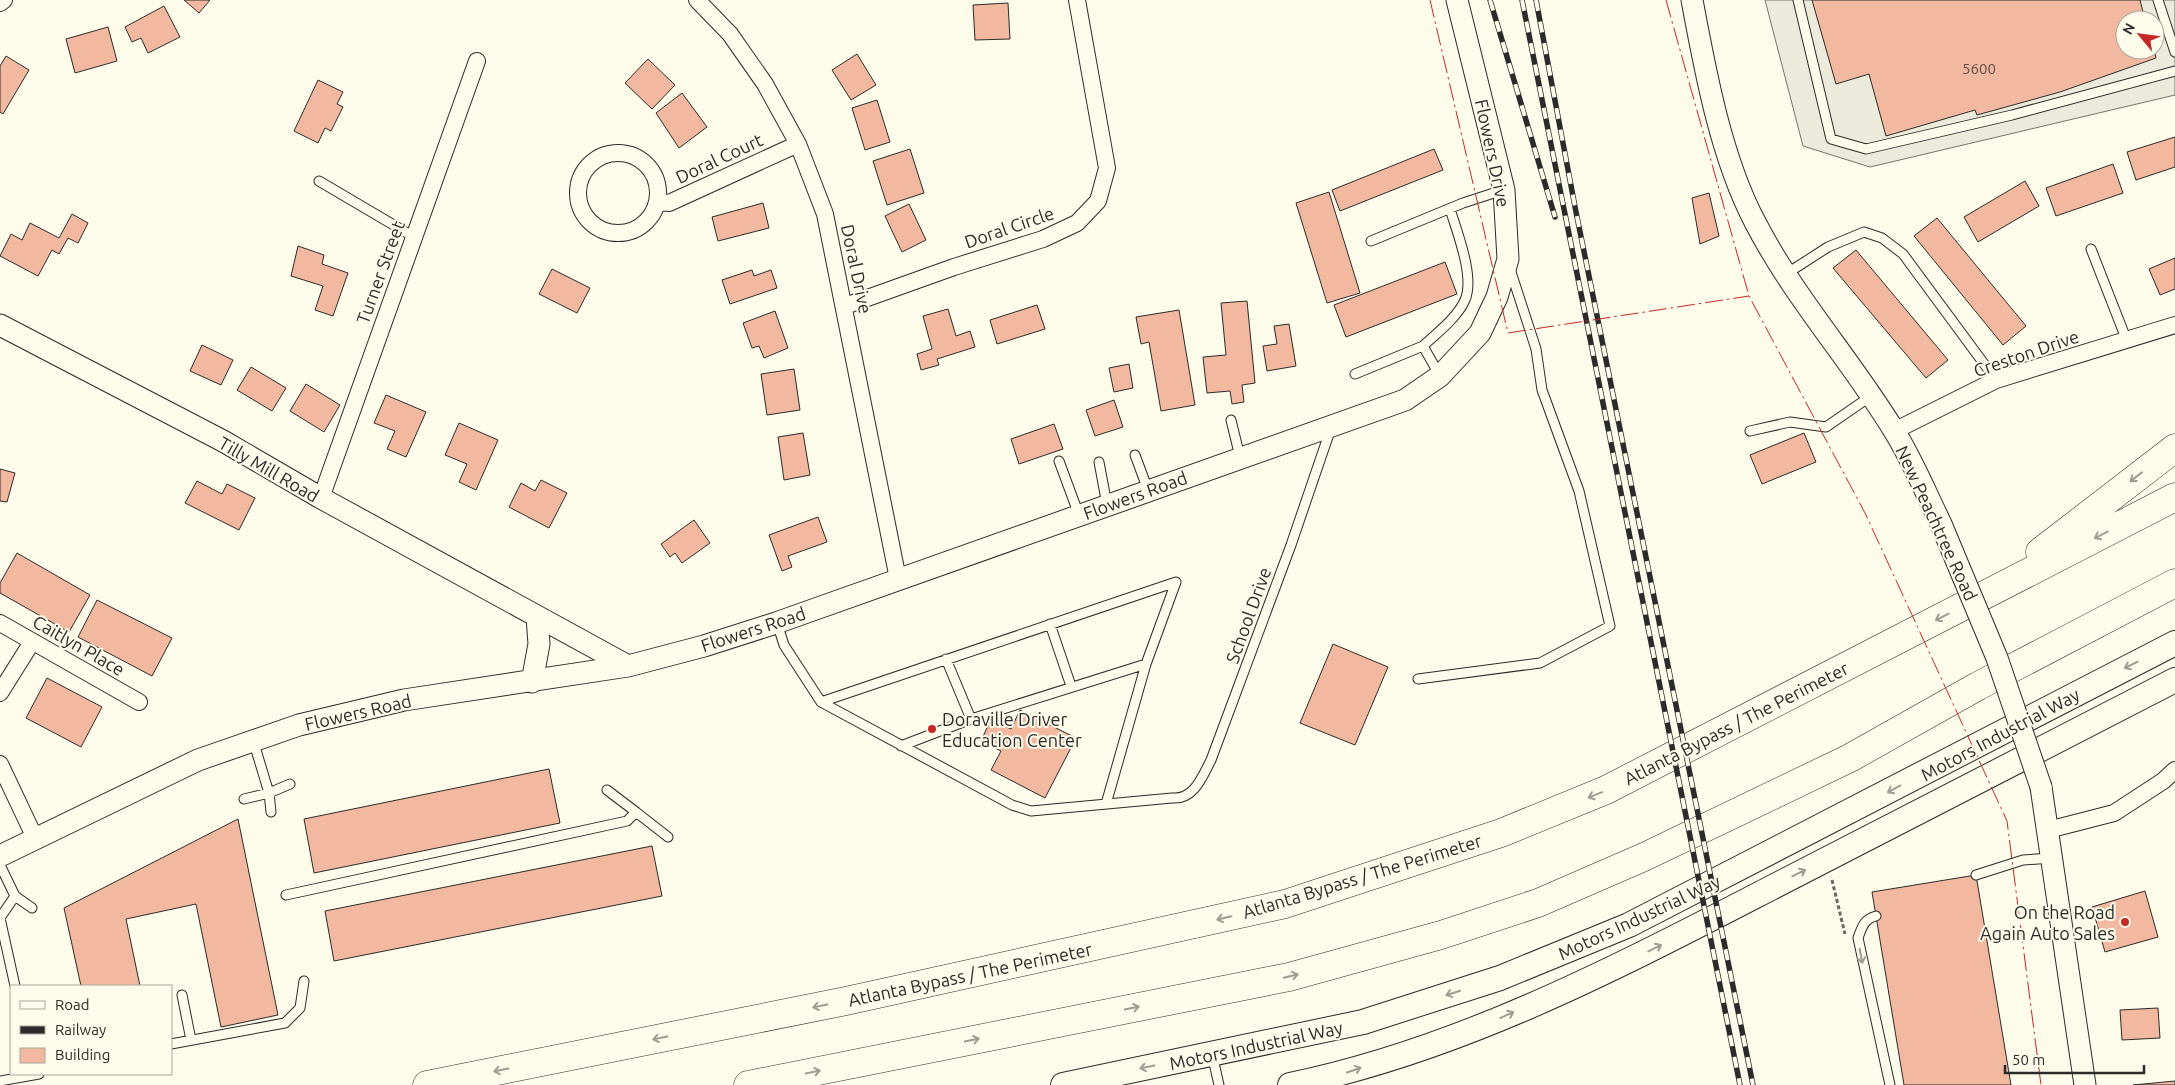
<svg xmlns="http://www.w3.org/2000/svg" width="2175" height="1085" font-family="Ubuntu,sans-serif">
<rect width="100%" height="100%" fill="#fdfbea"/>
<path fill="#eceadb" stroke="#74746e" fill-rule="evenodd" d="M1765 0H2175V95L1870 167 1803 146ZM2125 20H2155V50H2125Z"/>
<path fill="#f2b8a0" stroke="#2b2b2b" d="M184 0H210L199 13Z
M1812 0H2140L2145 20H2125V50H2154L2156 58 2060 92 1977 115 1975 110 1886 136 1869 74 1836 84Z
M1008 3 1010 39 975 40 973 5Z
M164 6 180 37 148 53 141 38 132 42 125 27Z
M108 27 117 61 75 73 66 39Z
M857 54 876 85 851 100 832 70Z
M6 56 29 70 3 114 0 112V66Z
M648 59 675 85 652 109 625 83Z
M318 80 343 92 337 104 343 107 331 131 325 128 318 143 294 131Z
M682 93 707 127 679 148 656 113Z
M877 100 890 142 865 150 852 108Z
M2175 137V167L2136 180 2127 152Z
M910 149 924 193 887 205 873 161Z
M1434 149 1443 170 1340 211 1332 190Z
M2113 164 2123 193 2056 216 2046 188Z
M2025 181 2039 206 1978 242 1964 217Z
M1329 192 1360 293 1327 303 1296 203Z
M1709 193 1719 236 1700 244 1692 198Z
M763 203 769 228 718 241 712 217Z
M909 204 926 240 902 252 885 216Z
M72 214 88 223 78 243 68 238 59 254 52 250 38 276 0 256 11 234 22 240 30 223 59 238Z
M1937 218 2026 326 2003 345 1914 236Z
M298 246 324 255 322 264 348 273 333 316 315 310 323 286 291 276Z
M1856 250 1948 360 1926 378 1833 268Z
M2175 258V289L2160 295 2149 269Z
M1445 262 1457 294 1346 337 1334 305Z
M552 269 590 288 577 313 539 294Z
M752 270 754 276 771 270 777 288 730 304 722 280Z
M1247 301 1255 383 1242 385 1244 402 1232 404 1230 391 1207 393 1203 357 1226 355 1221 303Z
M1037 305 1045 329 997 344 990 320Z
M948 309 956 336 970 331 975 347 937 359 939 365 921 370 917 354 932 349 923 316Z
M1179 310 1195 405 1161 411 1149 342 1141 344 1136 317Z
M775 311 788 348 764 358 759 346 752 348 743 323Z
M1289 324 1296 366 1267 371 1263 346 1277 344 1274 326Z
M202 345 233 360 221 385 190 371Z
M1129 364 1133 388 1114 392 1109 368Z
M251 367 286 388 272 411 237 390Z
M794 369 800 410 767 415 761 374Z
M306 384 340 405 324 432 290 411Z
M386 395 426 412 406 457 387 449 395 431 374 423Z
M1114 400 1123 427 1095 436 1086 410Z
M459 423 498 440 476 490 459 482 467 464 445 455Z
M1054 424 1063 449 1019 464 1011 439Z
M803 433 810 475 784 480 778 437Z
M1804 433 1816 462 1762 484 1750 455Z
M0 469 15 473 7 502 0 501Z
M541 480 567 493 549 528 509 507 521 483 535 491Z
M197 481 222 494 227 484 255 498 239 530 185 503Z
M818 517 827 542 788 556 792 567 782 571 769 535Z
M694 520 710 543 682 563 675 553 670 557 661 544Z
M17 553 90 595 69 632 0 593V583Z
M97 600 172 638 152 676 78 637Z
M1333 644 1388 667 1355 745 1300 723Z
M47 678 102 707 81 747 26 718Z
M1020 710 1076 738 1045 798 991 770 1001 751 981 741 991 719 1011 729Z
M549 769 560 823 314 873 304 819Z
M238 819 278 1015 221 1027 196 904 126 919 140 986H81L64 908Z
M652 846 662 896 334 961 325 911Z
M1976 875 2011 1085H1904L1872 892Z
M2145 891 2158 937 2105 952 2092 907Z
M2158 1008 2160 1038 2122 1040 2120 1010Z
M2175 1081V1085H2133Z"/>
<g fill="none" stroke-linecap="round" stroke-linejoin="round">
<defs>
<path id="service" d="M1798 0 1831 139 1866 149 2012 115 2175 71
M2158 0 2175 52
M319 181 414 237
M1371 241 1463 203 1503 190
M2091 249 2127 341
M1786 274 1828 247 1864 232 1882 238 1903 254 1996 380
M1423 346C1437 333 1457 318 1465 300 1475 277 1457 232 1450 209
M1355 374 1423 346 1440 376
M1231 420 1240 457
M1750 431 1790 422 1826 427 1871 396
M1135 455 1148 490
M1059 461 1079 515
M1099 462 1107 505
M777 623 784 645 821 702 1012 805 1031 811 1172 798C1194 800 1202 777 1211 760L1291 545 1331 428
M1050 624 1071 686
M946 659 971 719
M1418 679 1540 663 1610 626 1579 491 1542 390 1536 349 1510 269
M821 702 1176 582 1146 664 1106 804
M253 740 269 793 271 812
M901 746 971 719 1146 664
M244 799 269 793 290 784
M636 812 668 837
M0 865 15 896 0 918 15 986
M1976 875 2023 860 2052 858
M286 895 627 821 636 812 607 790
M15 896 32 908
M1876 916C1864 919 1862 927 1858 938L1890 1085
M182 995 191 1040
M171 1044 285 1023 300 1008 304 981
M1212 1054 1219 1085
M0 1081 39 1074"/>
<path id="minor" d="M697 0 730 34 765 84 798 144 825 214 898 579
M0 3 4 0
M578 193a40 40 0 1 1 80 0a40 40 0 1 1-80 0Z
M657 202 669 203 798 144
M845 306 954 267 1043 239 1077 223 1098 201 1107 168 1077 0
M1894 431 1996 380 2175 325
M321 498 477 61
M0 623 139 702
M0 693 32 642
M0 764 35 838
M2048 830 2114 813 2163 781 2175 770"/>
<path id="tertiary" d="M1692 0C1705 70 1721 158 1755 222 1793 296 1850 359 1893 429 1912 459 1926 493 1941 524
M0 325 223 441 321 498 628 666
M532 682 539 644 537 617
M2041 787 2085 1085
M0 856 198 760 299 725 404 700 628 666 704 646 776 623 1405 400 1440 376 1480 333 1497 297 1508 259 1504 190 1457 0"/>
<path id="secondary" d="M1063 1085 1363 1022 1500 978 1629 925 2175 643
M1290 1085C1460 1050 1616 968 1769 889 1905 819 2040 749 2175 680"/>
<path id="motorway" d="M2040 552 2175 448
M427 1085 846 1001 1285 904 1501 833 1606 790 2175 497
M748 1085 1289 977 1441 935 1538 903 1644 857 1850 758 1978 686 2175 583"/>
</defs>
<use href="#service" stroke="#2b2b2b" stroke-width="11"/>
<use href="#minor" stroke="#2b2b2b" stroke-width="18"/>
<use href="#tertiary" stroke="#2b2b2b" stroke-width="23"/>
<use href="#secondary" stroke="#2b2b2b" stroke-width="26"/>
<use href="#motorway" stroke="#2b2b2b" stroke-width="29"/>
<path stroke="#6a6964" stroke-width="3" stroke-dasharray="4 2.5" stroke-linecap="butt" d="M1832 880 1845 934"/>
<use href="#service" stroke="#fdfbea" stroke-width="9"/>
<use href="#minor" stroke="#fdfbea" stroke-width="16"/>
<use href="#tertiary" stroke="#fdfbea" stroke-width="21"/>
<use href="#secondary" stroke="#fdfbea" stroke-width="24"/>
<use href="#motorway" stroke="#fdfbea" stroke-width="28"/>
<defs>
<path id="rail" d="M1490 0 1555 217
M1522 0 1740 1085
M1536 0 1576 212 1753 1085"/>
</defs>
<use href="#rail" stroke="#2b2b2b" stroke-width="5.5"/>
<use href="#rail" stroke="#fdfbea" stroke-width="4" stroke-dasharray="11" stroke-linecap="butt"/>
<defs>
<path id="tertiary-bridge" d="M1941 524 1997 658 2041 787"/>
</defs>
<use href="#tertiary-bridge" stroke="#2b2b2b" stroke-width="23" stroke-linecap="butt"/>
<use href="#tertiary-bridge" stroke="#fdfbea" stroke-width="21"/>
<path stroke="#c62828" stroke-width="1" stroke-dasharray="18 4 2.5 4" stroke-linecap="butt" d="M1430 0 1508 333 1749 296
M1666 0 1749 296 1865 513 2007 821 2041 1085"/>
</g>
<defs><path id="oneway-shaft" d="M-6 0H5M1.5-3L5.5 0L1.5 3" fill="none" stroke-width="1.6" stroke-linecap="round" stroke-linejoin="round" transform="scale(1.25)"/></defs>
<g stroke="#9e9d94">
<use href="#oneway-shaft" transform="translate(2136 477) rotate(142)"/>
<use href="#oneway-shaft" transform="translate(2101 535) rotate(153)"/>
<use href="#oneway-shaft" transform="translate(1942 617) rotate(153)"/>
<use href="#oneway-shaft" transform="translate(2131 665) rotate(154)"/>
<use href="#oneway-shaft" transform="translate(1894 789) rotate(152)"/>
<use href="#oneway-shaft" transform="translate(1595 795) rotate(158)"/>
<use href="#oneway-shaft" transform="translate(1799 873) rotate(-27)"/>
<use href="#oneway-shaft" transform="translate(1224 918) rotate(167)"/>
<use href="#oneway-shaft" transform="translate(1655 948) rotate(-27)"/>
<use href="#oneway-shaft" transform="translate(1861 956) rotate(80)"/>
<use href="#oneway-shaft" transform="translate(1291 976) rotate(-14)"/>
<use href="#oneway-shaft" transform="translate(1453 993) rotate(162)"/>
<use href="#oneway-shaft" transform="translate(820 1006) rotate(169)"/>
<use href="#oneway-shaft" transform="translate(1132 1008) rotate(-11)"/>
<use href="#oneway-shaft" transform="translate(1507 1015) rotate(-24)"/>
<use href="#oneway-shaft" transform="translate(660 1038) rotate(169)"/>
<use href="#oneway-shaft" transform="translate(972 1040) rotate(-11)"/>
<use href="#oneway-shaft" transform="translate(1147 1067) rotate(168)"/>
<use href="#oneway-shaft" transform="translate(501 1070) rotate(169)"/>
<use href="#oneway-shaft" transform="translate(1354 1070) rotate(-19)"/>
<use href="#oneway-shaft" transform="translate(813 1072) rotate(-11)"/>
</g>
<g fill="#c62828" stroke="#fdfbea" stroke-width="2">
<circle cx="932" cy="729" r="5"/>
<circle cx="2125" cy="922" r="5"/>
</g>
<g text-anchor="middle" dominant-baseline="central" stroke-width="4" stroke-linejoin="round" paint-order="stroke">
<g font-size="15" fill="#5d4e48">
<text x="1979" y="68">5600</text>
</g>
<g font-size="18" fill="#2b2b2b" stroke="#fdfbea">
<text transform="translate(1493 153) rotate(78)">Flowers Drive</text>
<text transform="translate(719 158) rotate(-25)">Doral Court</text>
<text transform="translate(1009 227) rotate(-19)">Doral Circle</text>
<text transform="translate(857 269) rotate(78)">Doral Drive</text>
<text transform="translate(380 272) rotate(-70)">Turner Street</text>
<text transform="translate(2026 353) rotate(-19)">Creston Drive</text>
<text transform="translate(269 469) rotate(30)">Tilly Mill Road</text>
<text transform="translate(1135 495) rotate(-20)">Flowers Road</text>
<text transform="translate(1937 523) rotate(65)">New Peachtree Road</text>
<text transform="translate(1248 615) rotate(-70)">School Drive</text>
<text transform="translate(753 629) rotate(-18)">Flowers Road</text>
<text transform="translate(79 645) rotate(30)">Caitlyn Place</text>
<text transform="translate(358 712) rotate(-13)">Flowers Road</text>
<text transform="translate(1736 723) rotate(-27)">Atlanta Bypass / The Perimeter</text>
<text transform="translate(2000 734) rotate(-28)">Motors Industrial Way</text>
<text transform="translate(1362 876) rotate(-17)">Atlanta Bypass / The Perimeter</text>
<text transform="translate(1639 917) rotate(-25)">Motors Industrial Way</text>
<text transform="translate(970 974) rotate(-12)">Atlanta Bypass / The Perimeter</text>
<text transform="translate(1256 1045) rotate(-12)">Motors Industrial Way</text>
</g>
<g font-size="18" fill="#2b2b2b" stroke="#fdfbea" text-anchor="start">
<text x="942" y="719">Doraville Driver<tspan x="942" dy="21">Education Center</tspan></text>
<text x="2115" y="912" text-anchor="end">On the Road<tspan x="2115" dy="21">Again Auto Sales</tspan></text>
</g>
</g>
<rect x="10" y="985" width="162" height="90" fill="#fdfbea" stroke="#a9a89e"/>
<rect x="20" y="1001" width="25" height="8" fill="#fdfbea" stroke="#a9a89e"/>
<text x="55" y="1010" font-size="15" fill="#2b2b2b">Road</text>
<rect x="20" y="1026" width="25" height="8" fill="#2b2b2b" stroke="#a9a89e"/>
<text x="55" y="1035" font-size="15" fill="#2b2b2b">Railway</text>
<rect x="20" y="1048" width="25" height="15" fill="#f2b8a0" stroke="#a9a89e"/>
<text x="55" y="1060" font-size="15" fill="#2b2b2b">Building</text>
<g transform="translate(2140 35) rotate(299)"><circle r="24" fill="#fdfbea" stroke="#a9a89e"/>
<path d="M0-4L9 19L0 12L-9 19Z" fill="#c62828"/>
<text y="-8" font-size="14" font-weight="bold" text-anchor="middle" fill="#2b2b2b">N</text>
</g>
<path d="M2005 1065v8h139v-8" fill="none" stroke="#2b2b2b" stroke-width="2.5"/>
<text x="2012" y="1065" font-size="15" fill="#2b2b2b" stroke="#fdfbea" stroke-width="4" paint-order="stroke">50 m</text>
</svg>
